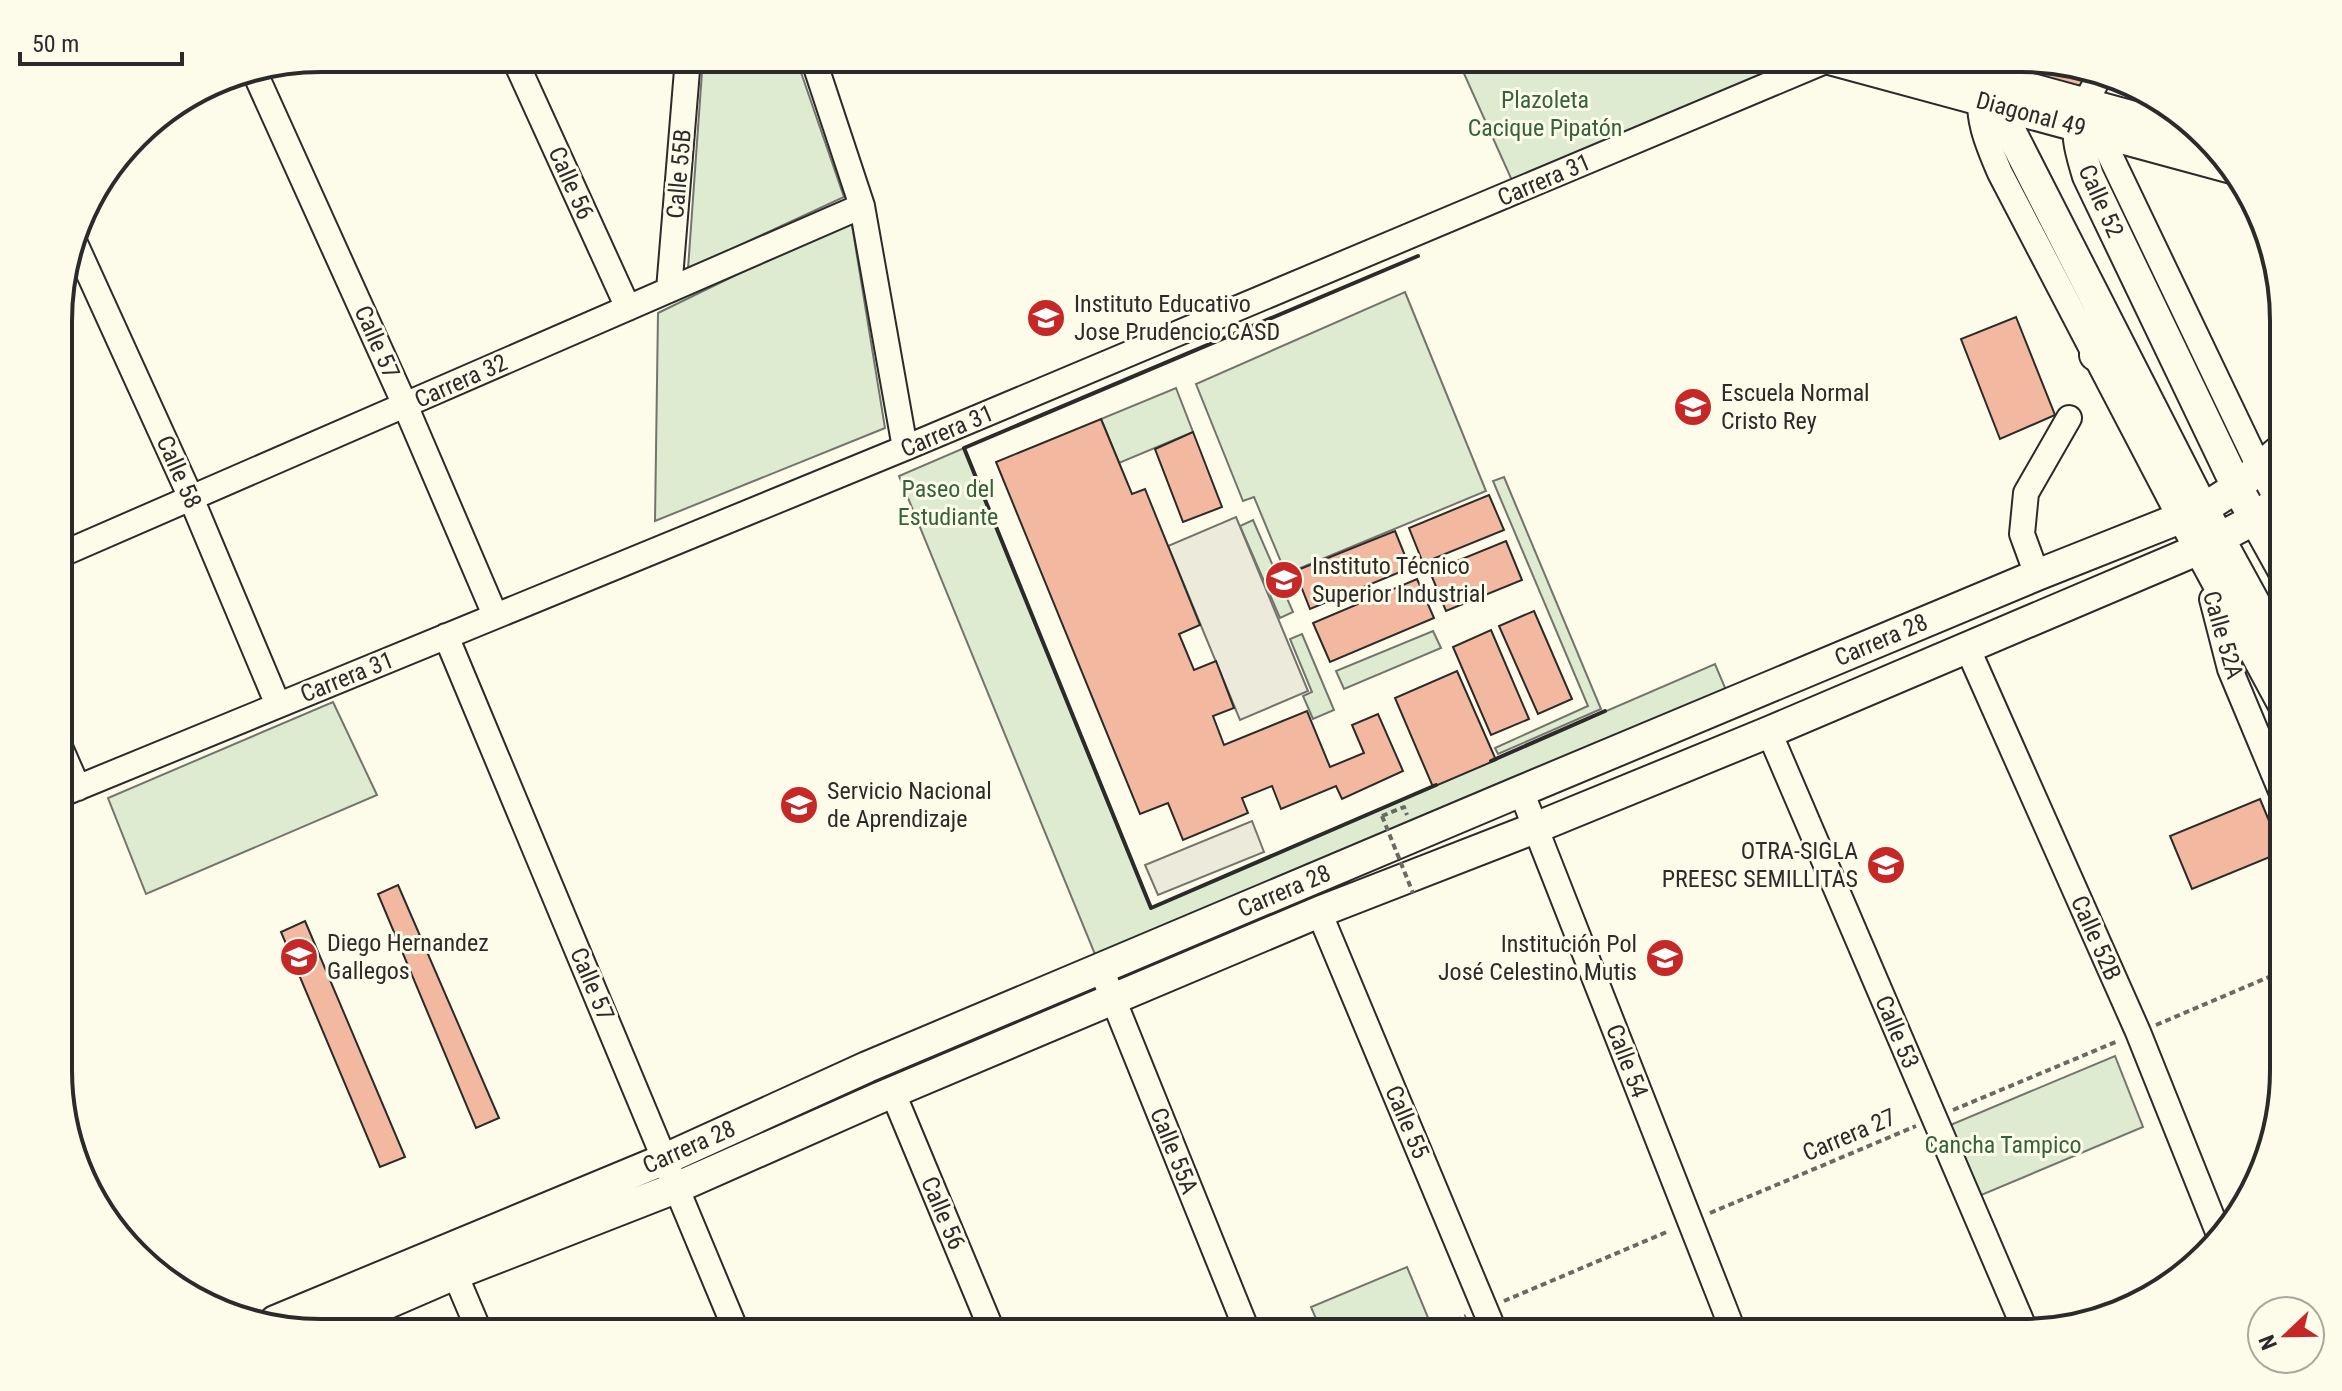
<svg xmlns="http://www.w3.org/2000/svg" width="2342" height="1391" font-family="'Roboto Condensed',sans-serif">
<rect width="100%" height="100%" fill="#fdfbea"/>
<path fill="#deebd1" stroke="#74746e" stroke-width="2" d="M703 58H796L844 197 688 269Z
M1457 58H1762L1798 69 1514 185Z
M851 219 885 428 655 521 658 313Z
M1405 292 1486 491 1286 574 1254 497 1243 501 1196 384Z
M1176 388 1193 432 1119 463 1101 419Z
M964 448 1151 908 1715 664 1731 702 1101 969 899 476Z
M1504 477 1601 709 1498 754 1495 748 1588 706 1493 481Z
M1253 520 1293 612 1280 618 1240 526Z
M1433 631 1441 648 1344 689 1336 671Z
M1302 634 1334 710 1313 719 1303 696 1312 692 1290 639Z
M333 702 377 795 146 894 108 798Z
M2115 1056 2143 1127 1979 1196 1948 1126Z
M1407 1267 1429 1320 1398 1333H1322L1311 1307Z"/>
<path fill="#eceadb" stroke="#74746e" stroke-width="2" d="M1236 517 1308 691 1240 720 1168 546Z
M1252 821 1264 852 1158 895 1145 865Z"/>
<path fill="#f2b8a0" stroke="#2b2b2b" stroke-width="2" d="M2010 58H2021L2088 76 2078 95 1992 75Z
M2016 317 2055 415 2000 439 1961 339Z
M1101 419 1132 494 1145 489 1200 625 1179 634 1194 670 1216 661 1234 708 1213 716 1224 745 1307 711 1330 767 1364 753 1352 725 1378 714 1403 771 1342 799 1336 786 1281 809 1272 786 1242 798 1248 813 1183 840 1168 803 1140 814 996 462Z
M1193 432 1222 507 1183 522 1155 449Z
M1489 495 1504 530 1423 563 1409 528Z
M1395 531 1410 568 1310 609 1295 571Z
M1506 541 1522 580 1446 611 1430 572Z
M1417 579 1434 618 1330 662 1313 623Z
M1534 611 1572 699 1538 714 1499 626Z
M1491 630 1529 719 1491 735 1453 647Z
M1457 671 1496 760 1433 787 1395 698Z
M2260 799 2282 852 2192 889 2170 836Z
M398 885 499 1118 476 1128 378 894Z
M305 921 405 1157 380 1167 281 932Z"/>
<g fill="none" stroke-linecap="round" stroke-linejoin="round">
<defs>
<path id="minor" d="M514 58 628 308
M813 58 862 206 905 448
M254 71 405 405 495 615
M2098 79 2085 103 2260 469 2283 510
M1982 83C1975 115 1987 143 2000 173L2203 562 2283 710
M74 241 191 498 278 705
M669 290 688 58
M60 555 862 206
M2037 575 2022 534 2026 493 2069 418
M2212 599 2230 669 2283 796
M446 636 737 1333
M1967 647 2138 1032 2218 1232
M1769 732 2026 1332
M60 747 78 788
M1521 791 1734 1333
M60 795 905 448 1830 59
M1319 912 1495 1333
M1101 969 1248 1333
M893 1093 993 1333
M455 1274 480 1333"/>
<path id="major" d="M1826 58 2232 168
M1918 58 2196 134
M1973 58 2203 509 2283 655
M2085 103C2074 133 2079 146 2088 176L2237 487 2283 570
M2095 355 2100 308
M275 1321 665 1159 867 1067 1521 791 2037 575 2203 509 2237 487 2283 448
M319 1333 455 1274 678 1187 879 1098 1319 912 1535 828 1769 732 2197 550 2255 519 2283 496"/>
</defs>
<use href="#minor" stroke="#2b2b2b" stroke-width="28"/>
<use href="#major" stroke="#2b2b2b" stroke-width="34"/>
<path stroke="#6a6964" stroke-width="4" stroke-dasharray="6 4" stroke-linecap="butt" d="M1382 816 1404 807 1407 815
M2156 1025 2283 971
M1953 1110 2118 1041
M1710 1213 1916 1126
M1504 1301 1669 1231
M1428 1333 1466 1316"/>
<use href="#minor" stroke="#fdfbea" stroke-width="24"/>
<use href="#major" stroke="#fdfbea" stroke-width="30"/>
<path stroke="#6a6964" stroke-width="4" stroke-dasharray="6 4" stroke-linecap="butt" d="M1382 816 1413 893"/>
<path stroke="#2b2b2b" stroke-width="4" d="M1418 256 964 448 1151 908 1436 785
M1491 761 1605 711"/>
</g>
<defs>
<symbol id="school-disc" viewBox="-11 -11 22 22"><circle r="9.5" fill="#c62828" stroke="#fdfbea"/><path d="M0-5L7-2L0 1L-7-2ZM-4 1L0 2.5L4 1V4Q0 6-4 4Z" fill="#fff"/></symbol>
<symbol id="university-disc" viewBox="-11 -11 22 22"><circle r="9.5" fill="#c62828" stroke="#fdfbea"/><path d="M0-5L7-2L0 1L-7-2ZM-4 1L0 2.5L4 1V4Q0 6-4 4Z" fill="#fff"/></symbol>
</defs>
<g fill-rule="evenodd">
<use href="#school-disc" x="1024" y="296" width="44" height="44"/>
<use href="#school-disc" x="1671" y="385" width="44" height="44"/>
<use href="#university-disc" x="1262" y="558" width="44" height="44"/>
<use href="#university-disc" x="777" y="783" width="44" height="44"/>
<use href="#school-disc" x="1864" y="843" width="44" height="44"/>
<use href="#university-disc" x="277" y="935" width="44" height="44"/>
<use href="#school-disc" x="1643" y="936" width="44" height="44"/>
</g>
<g text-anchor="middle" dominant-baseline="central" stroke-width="6" stroke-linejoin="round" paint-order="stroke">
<g font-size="24" fill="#34623c" stroke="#fdfbea">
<text x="1545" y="100">Plazoleta<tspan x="1545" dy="28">Cacique Pipatón</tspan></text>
<text x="948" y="489">Paseo del<tspan x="948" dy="28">Estudiante</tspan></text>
<text x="2003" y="1145">Cancha Tampico</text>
</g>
<g font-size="24" fill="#2b2b2b" stroke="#fdfbea">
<text transform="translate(2031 114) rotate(15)">Diagonal 49</text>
<text transform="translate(679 174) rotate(-85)">Calle 55B</text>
<text transform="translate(1544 180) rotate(-23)">Carrera 31</text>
<text transform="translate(571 183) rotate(66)">Calle 56</text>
<text transform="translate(2101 201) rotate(66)">Calle 52</text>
<text transform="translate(377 342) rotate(66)">Calle 57</text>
<text transform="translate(461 381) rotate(-24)">Carrera 32</text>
<text transform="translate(947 431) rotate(-23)">Carrera 31</text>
<text transform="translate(179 472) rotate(66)">Calle 58</text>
<text transform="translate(2223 635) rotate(74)">Calle 52A</text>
<text transform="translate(1881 640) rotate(-23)">Carrera 28</text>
<text transform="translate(347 677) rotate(-22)">Carrera 31</text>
<text transform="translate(1284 891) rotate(-23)">Carrera 28</text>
<text transform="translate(2096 938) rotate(66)">Calle 52B</text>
<text transform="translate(592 984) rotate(67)">Calle 57</text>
<text transform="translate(1897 1032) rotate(67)">Calle 53</text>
<text transform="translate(1627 1061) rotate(69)">Calle 54</text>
<text transform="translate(1407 1122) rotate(67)">Calle 55</text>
<text transform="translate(1849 1135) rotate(-23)">Carrera 27</text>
<text transform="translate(689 1147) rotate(-24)">Carrera 28</text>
<text transform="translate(1174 1151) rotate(68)">Calle 55A</text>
<text transform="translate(943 1213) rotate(67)">Calle 56</text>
</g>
<g font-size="24" fill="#2b2b2b" stroke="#fdfbea" text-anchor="start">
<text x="1074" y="304">Instituto Educativo<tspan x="1074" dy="28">Jose Prudencio CASD</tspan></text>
<text x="1721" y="393">Escuela Normal<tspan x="1721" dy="28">Cristo Rey</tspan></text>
<text x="1312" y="566">Instituto Técnico<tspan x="1312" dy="28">Superior Industrial</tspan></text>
<text x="827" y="791">Servicio Nacional<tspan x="827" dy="28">de Aprendizaje</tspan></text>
<text x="1858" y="851" text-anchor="end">OTRA-SIGLA<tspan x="1858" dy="28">PREESC SEMILLITAS</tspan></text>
<text x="327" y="943">Diego Hernandez<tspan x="327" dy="28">Gallegos</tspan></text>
<text x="1637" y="944" text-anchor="end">Institución Pol<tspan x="1637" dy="28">José Celestino Mutis</tspan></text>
</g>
</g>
<path d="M0 0H2342V1391H0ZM321 72H2021A249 249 0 0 1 2270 321V1070A249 249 0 0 1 2021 1319H321A249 249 0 0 1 72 1070V321A249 249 0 0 1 321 72Z" fill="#fdfbea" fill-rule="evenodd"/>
<path fill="none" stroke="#2b2b2b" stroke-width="4" d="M321 72H2021A249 249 0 0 1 2270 321V1070A249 249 0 0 1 2021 1319H321A249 249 0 0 1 72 1070V321A249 249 0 0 1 321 72Z"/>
<g transform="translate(2286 1335) rotate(248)"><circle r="38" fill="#fdfbea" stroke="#a9a89e" stroke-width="2"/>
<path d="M0-6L14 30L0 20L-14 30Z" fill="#c62828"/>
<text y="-12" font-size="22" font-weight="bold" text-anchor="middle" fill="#2b2b2b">N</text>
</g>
<path d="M20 52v12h162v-12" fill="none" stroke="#2b2b2b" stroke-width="4"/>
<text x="32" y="52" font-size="24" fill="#2b2b2b" stroke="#fdfbea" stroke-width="6" paint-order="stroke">50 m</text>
</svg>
